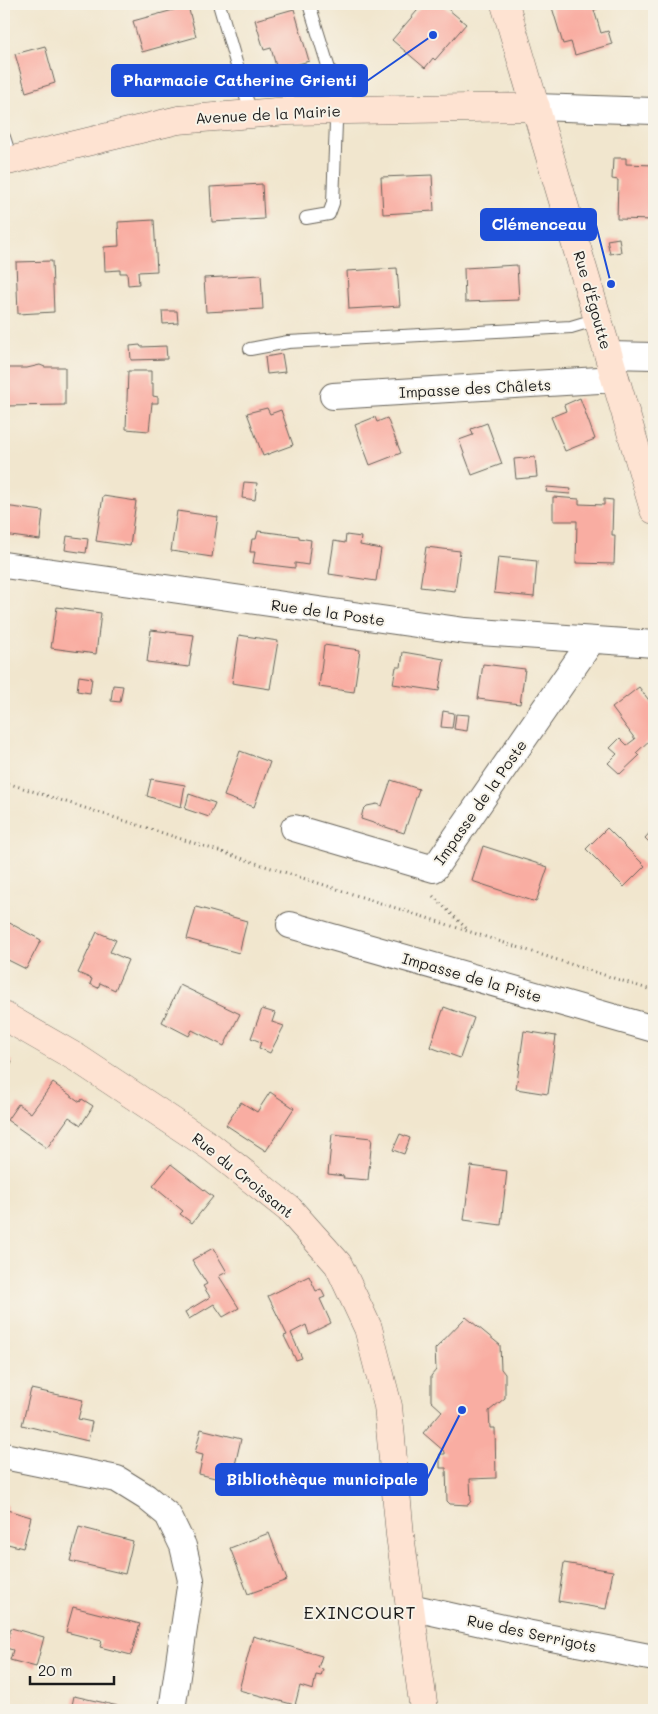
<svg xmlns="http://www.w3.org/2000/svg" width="658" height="1714" font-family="Mali,sans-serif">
<rect width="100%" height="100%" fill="#f7f3e8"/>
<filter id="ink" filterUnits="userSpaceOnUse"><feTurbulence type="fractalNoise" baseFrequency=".02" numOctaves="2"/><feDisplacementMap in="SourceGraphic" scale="10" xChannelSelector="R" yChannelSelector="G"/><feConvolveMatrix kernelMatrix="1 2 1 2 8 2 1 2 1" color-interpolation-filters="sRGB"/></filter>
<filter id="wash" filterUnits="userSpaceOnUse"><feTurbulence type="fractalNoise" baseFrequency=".0096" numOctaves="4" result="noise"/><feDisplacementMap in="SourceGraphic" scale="20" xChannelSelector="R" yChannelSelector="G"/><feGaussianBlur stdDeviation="1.12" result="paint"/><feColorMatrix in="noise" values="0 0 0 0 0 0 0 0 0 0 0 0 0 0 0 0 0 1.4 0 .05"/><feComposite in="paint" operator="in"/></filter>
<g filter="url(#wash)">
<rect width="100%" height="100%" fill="#f1e6ce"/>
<g id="blocks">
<path fill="#f9ada2" d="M423 4H442L466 24 435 60 433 58 425 68 392 40Z
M551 4H607V5L594 10 601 33 608 31 612 44 575 55 571 42 563 44Z
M188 6 196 37 142 52 133 21Z
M294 9 309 61 277 70 271 48 264 50 255 20Z
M45 46 55 83 26 92 15 54Z
M613 158H626V164L654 165V220L617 219 618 180 612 179Z
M432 175 434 211 383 214 381 177Z
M262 184 264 219 212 222 210 187Z
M154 220 157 271 138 272 139 284 128 285 127 273H120V270L105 271 104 247 119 246 118 222Z
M619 238 621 252 610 254 607 240Z
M52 261 54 312 18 314 16 262Z
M517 265 519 300 465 302 464 268Z
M397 268 400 306 349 309 347 271Z
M261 275 263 309 206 312 204 278Z
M162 311H177L178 323 163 324Z
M140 345 141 347 166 346 167 359 131 360 130 346Z
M282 354 285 372 267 374 265 357Z
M40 365 45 367H65V405L5 406V368H27Z
M128 371H151V383H153V396L158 397V403H152L149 431 126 429Z
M580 398 595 439 565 451 551 417 566 411 564 405Z
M267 408 270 414 281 410 293 445 263 456 247 413Z
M375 417 377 422 387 418 401 453 370 465 355 425Z
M487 423 502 464 472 475 459 440 473 435 471 429Z
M535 457 537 477 516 479 514 459Z
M244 482 257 483 255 500 242 498Z
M547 487 571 489 570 494 546 492Z
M103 496 136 501 130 546 96 541Z
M553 497 579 499V504L604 505V499L613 500 612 535H615L614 564 576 563 577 521H553Z
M4 506 43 511 40 540 4 535Z
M177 511 218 517 212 557 171 551Z
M258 531 299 536V538L311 540 308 565 295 563V568L253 563 255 552H250L252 539H256Z
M346 535 361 537 360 545 381 549 376 581 329 574 334 541 345 543Z
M67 536 88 539 86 553 65 550Z
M426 547 460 551 455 591 420 587Z
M498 557 537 561 534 597 494 593Z
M57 607 101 613 96 654 51 648Z
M151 630 194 635 189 667 147 662Z
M239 635 278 641 270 689 232 683Z
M324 645 360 650 354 692 319 687Z
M403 652 444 659 439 691 393 684 396 667H401Z
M483 664 525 669 520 704 478 699Z
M79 676 92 678 90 693 77 691Z
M113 685 123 686 120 702 111 701Z
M639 687 654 707V725L650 728 654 736 636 753 639 756 620 774 608 763 617 754 610 748 620 738 627 745 635 739 612 708Z
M443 711 454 713 452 728 441 727Z
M456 714 469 715 467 731 454 729Z
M240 751 270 762 254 807 224 796Z
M151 779 185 785 181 807 147 796Z
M391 780 419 789 404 833 361 819 363 810 367 806 377 804 382 806Z
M189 794 215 803 209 817 185 809Z
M607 828 645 866 624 887 586 849Z
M654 828V847L645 838Z
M483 846 548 867 536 902 472 881Z
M196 907 247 921 239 953 187 939Z
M4 920 41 940 26 969 6 959 4 962Z
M97 932 116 940 110 952 128 960 115 990 100 983 98 988 90 984 92 979 78 973Z
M180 985 240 1014 224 1046 192 1030 189 1036 162 1022Z
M444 1007 474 1018 460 1058 430 1047Z
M262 1009 275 1013 272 1022 284 1026 270 1053 259 1048 261 1042 251 1038Z
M524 1031 556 1036 548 1094 516 1089Z
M4 1056 12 1061 4 1077Z
M53 1083 80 1102 82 1099 93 1106 81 1125 69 1117 47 1148 7 1120 18 1104 31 1113Z
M270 1092 294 1108 266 1151 226 1125 241 1102 257 1112Z
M332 1134 372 1138 368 1180 343 1178 344 1176 328 1174Z
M400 1134 410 1138 404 1154 393 1150Z
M171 1164 213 1197 192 1223 180 1214 183 1211 153 1186Z
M471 1166 507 1171 501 1225 464 1220Z
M213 1248 227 1272 219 1276 239 1308 223 1317 214 1304 189 1319 185 1312 210 1297 203 1286 207 1284 192 1260Z
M309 1276 316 1291 321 1289 325 1297 320 1299 331 1323 309 1334 306 1325 291 1333 302 1358 296 1360 284 1336 287 1335 268 1296Z
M466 1317 500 1345 501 1369 505 1374V1398L489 1411 490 1428H495L496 1478 470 1479 471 1501 468 1505 450 1504 447 1501 446 1468H440V1454H445V1452L423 1433 442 1411 431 1401V1376L436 1370 435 1349Z
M31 1389 83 1400 78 1419 92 1422 88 1441 22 1425Z
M201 1429 241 1439 231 1482 199 1474 203 1455 195 1453Z
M4 1504 8 1506 7 1510 31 1517 23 1548 4 1543Z
M79 1527 133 1541 125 1574 70 1561Z
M269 1533 287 1580 248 1594 230 1548Z
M564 1563 613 1571 606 1609 558 1601Z
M73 1607 140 1624 131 1655 100 1647 102 1641 66 1632Z
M11 1628 44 1637 36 1667 10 1660 13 1650 6 1648Z
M253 1636 322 1656 318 1668 323 1669 321 1676 316 1675 313 1690 300 1686 295 1705 239 1690Z
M74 1696 127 1708 126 1710H71Z"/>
</g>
</g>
<g filter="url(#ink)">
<use href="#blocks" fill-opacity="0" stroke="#67635a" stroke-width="1"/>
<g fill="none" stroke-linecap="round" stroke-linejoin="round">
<defs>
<path id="lane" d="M219 4 251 114
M4 137 11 159
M306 218 329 214 333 203 337 95 309 4
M250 349 288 342 571 327 598 319"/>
<path id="street" d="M536 107 654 111
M609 355 654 356
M333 396 616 379
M4 565 465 631 654 644
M294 828 434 869 592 640
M290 925 654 1029
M4 1456 117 1479 146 1497 168 1515 183 1546 191 1580 172 1710
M410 1607 526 1633 654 1658"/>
<path id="secondary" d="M505 4 654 510
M4 162 178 120 288 111 536 107
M4 1016 77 1058 211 1147 289 1209 338 1264 368 1328 388 1406 400 1535 424 1710"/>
</defs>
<use href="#lane" stroke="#67635a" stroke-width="14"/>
<use href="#street" stroke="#67635a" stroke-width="28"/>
<use href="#secondary" stroke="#67635a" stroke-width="29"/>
<path stroke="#67635a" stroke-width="3" stroke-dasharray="1 4" stroke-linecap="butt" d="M4 782 654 991
M433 896 468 930"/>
<use href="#lane" stroke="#fff" stroke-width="12"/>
<use href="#street" stroke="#fff" stroke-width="26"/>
<use href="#secondary" stroke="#fee3d2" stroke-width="28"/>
</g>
</g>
<g text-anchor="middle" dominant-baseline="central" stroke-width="4" stroke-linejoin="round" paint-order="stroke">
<g font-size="15" fill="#1c1c1c" stroke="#f7f3e8">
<text transform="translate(268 114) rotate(-3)">Avenue de la Mairie</text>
<text transform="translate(593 300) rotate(74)">Rue d'Égoutte</text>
<text transform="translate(475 388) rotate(-3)">Impasse des Châlets</text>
<text transform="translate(328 612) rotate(8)">Rue de la Poste</text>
<text transform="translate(480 802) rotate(-55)">Impasse de la Poste</text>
<text transform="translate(472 977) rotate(16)">Impasse de la Piste</text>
<text transform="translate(243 1175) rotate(39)">Rue du Croissant</text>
<text transform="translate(532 1633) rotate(12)">Rue des Serrigots</text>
</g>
<g font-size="18" letter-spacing="1" fill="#1c1c1c" stroke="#f7f3e8">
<text x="360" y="1612">EXINCOURT</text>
</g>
</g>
<path fill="none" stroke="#1d4ed8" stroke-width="2" d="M433 35L367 81M611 284L596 225M462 1410L427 1479"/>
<g fill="#1d4ed8" stroke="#f7f3e8" stroke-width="2">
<circle cx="433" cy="35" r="5"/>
<circle cx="611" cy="284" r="5"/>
<circle cx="462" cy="1410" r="5"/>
</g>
<g fill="#1d4ed8" stroke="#1d4ed8" stroke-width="2">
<rect x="112" y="65" width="255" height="31" rx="5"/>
<rect x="481" y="209" width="115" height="31" rx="5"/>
<rect x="216" y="1464" width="211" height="31" rx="5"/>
</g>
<g font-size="16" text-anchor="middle" font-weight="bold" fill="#fff">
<text x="240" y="86">Pharmacie Catherine Grienti</text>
<text x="539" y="230">Clémenceau</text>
<text x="322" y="1485">Bibliothèque municipale</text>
</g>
<rect width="658" height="1714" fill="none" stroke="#f7f3e8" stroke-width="20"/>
<path d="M30 1676v8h84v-8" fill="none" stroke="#1c1c1c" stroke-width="2.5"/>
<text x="38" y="1676" font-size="15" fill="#1c1c1c" stroke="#f7f3e8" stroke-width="4" paint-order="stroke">20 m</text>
</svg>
